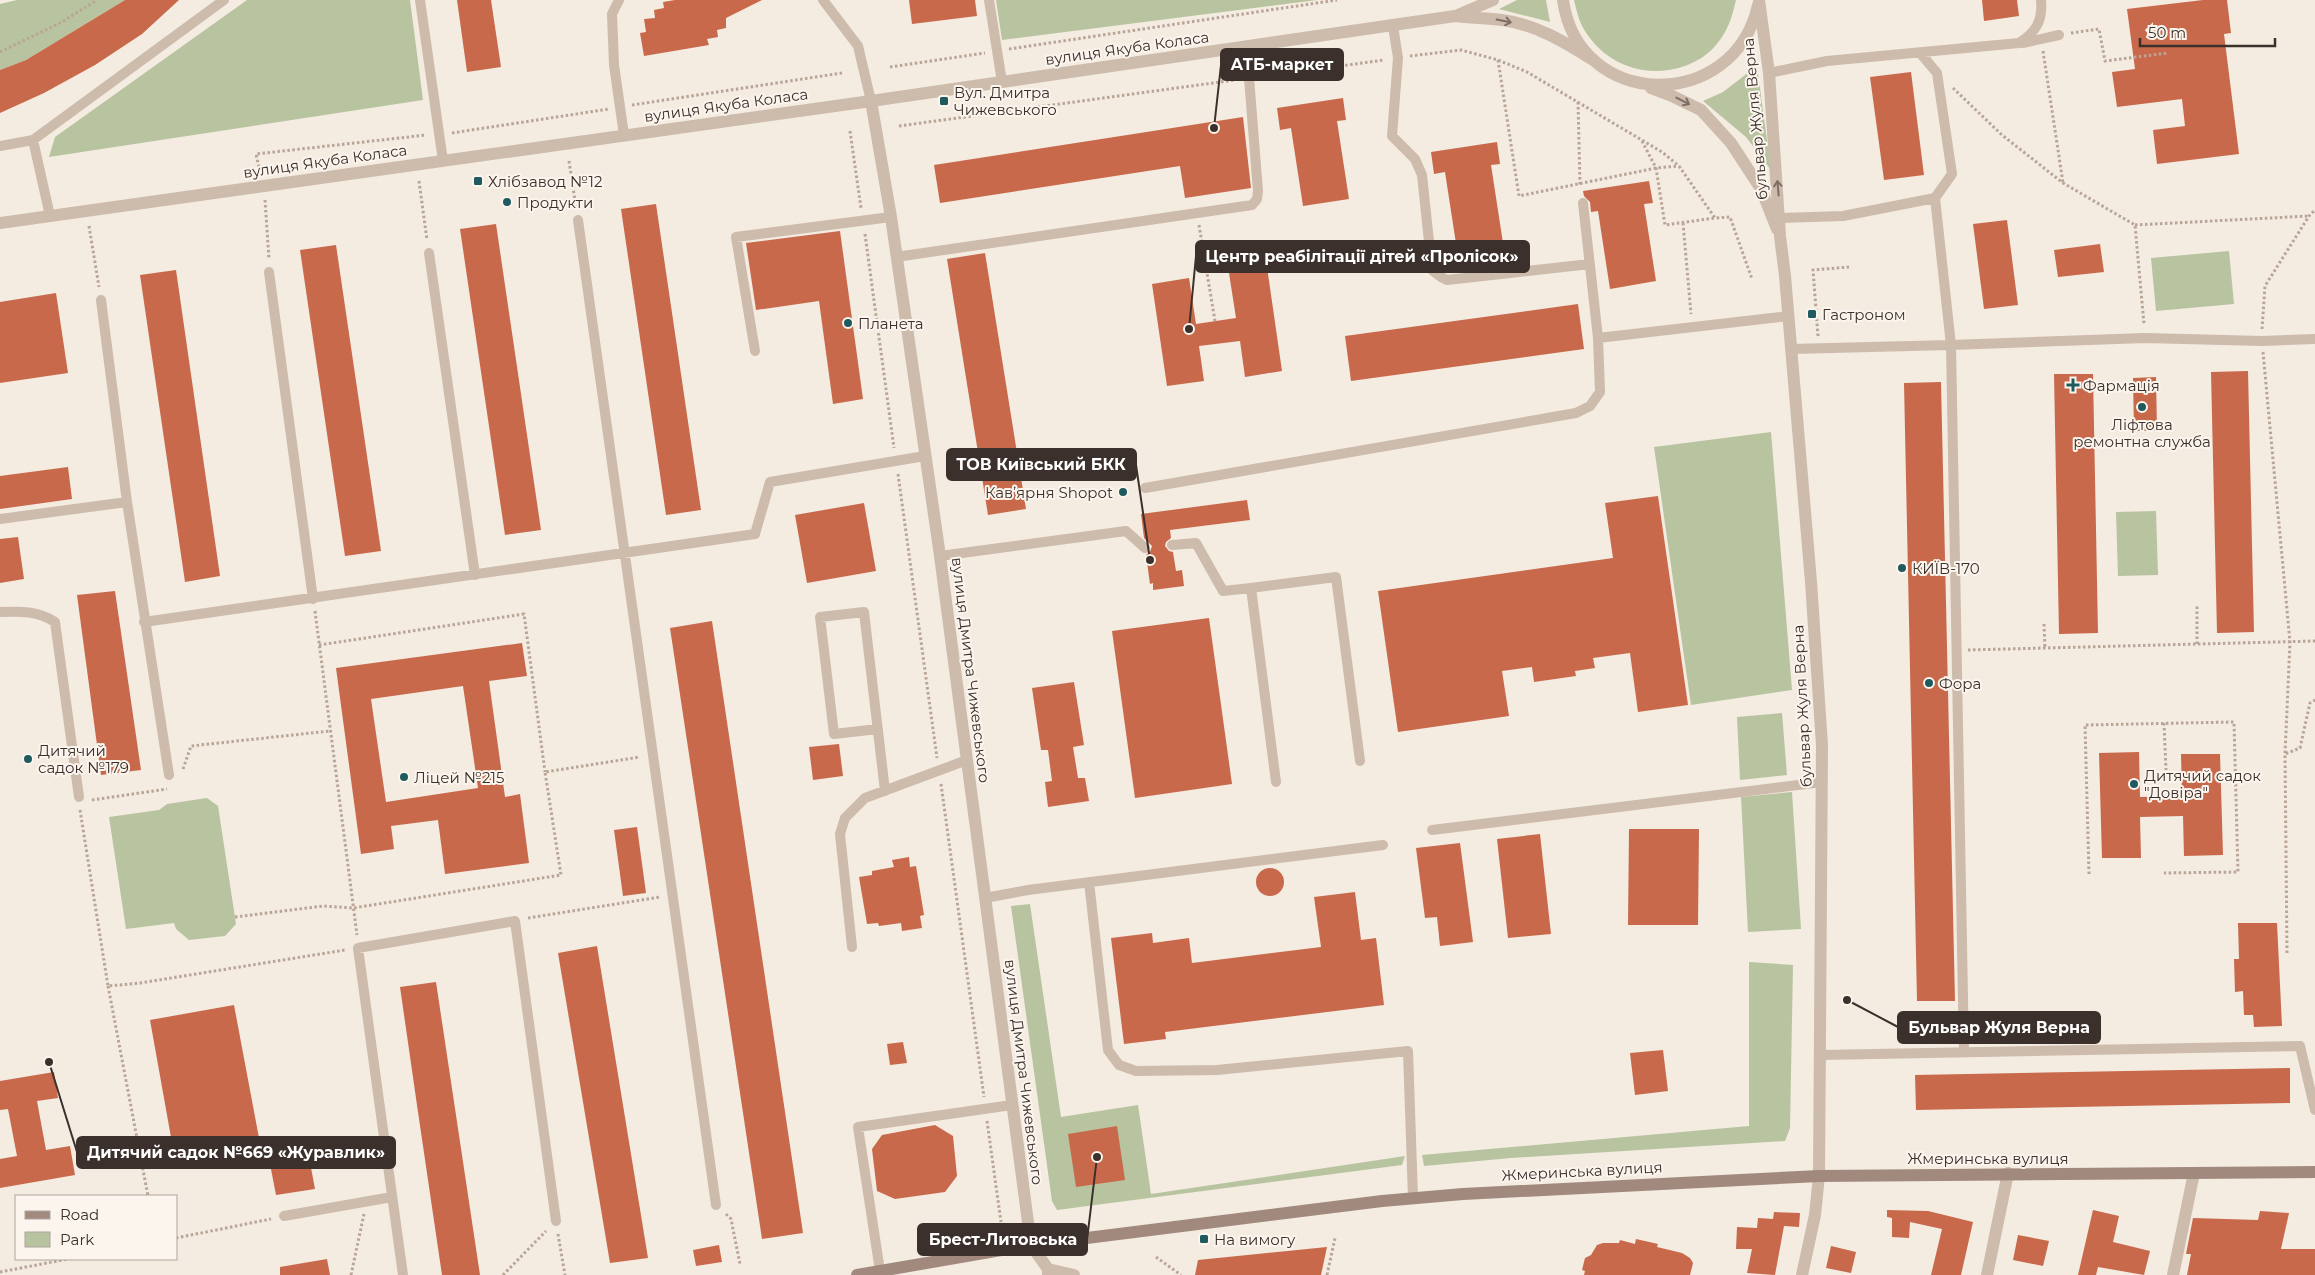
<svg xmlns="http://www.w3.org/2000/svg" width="2315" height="1275" font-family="Montserrat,sans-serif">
<rect width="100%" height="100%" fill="#f4ebe1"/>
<path fill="#b8c4a0" d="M17 0H125L26 60 0 70V4Z
M247 0H410L423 100 49 157 55 137Z
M996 0H1317L1002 40Z
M1517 0H1546L1550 22 1499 9Z
M1574 0H1736C1732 17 1728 31 1716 45 1709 54 1696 62 1685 66 1644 80 1603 64 1582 26 1578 18 1576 8 1574 0Z
M1757 66 1771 170 1746 137 1703 101 1723 92Z
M2229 251 2234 304 2156 311 2151 258Z
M1771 432 1792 690 1691 705 1654 447Z
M2156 511 2158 575 2118 576 2116 512Z
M1782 713 1787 775 1740 780 1737 717Z
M1792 792 1801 929 1748 932 1741 797Z
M207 798 218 806 236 924 225 936 189 940 176 929 174 923 126 929 109 817 159 810 167 804Z
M1030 904 1061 1117 1138 1105 1151 1194 1405 1156 1402 1165 1057 1210 1052 1201 1011 906Z
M1749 962 1793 965 1790 1128 1785 1141 1511 1158 1424 1166 1422 1155 1749 1126Z"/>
<path fill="#c8694b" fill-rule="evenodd" d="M125 0H179L142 34 95 65 44 93 0 113V70L26 60Z
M457 0H491L501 67 467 72Z
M675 0H762L726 18V28L717 30 718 37 707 39 709 45 644 56 640 33 646 32 644 19 655 18 654 10 664 8 663 2Z
M909 0H975L977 16 912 24Z
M1982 0H2017L2019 16 1984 21Z
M2203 0H2227L2231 33 2224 34 2239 154 2157 164 2153 130 2185 126 2182 99 2117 107 2112 72 2135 69 2127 9Z
M1911 72 1924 175 1884 180 1870 77Z
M1343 98 1346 120 1337 121 1349 199 1303 206 1291 128 1280 130 1277 108Z
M1243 117 1251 188 1185 198 1180 166 940 203 934 165Z
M1497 142 1500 164 1491 165 1503 243 1457 250 1445 172 1434 174 1431 152Z
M1649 181 1653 203 1644 204 1656 281 1610 289 1598 211 1591 212 1590 202 1584 196 1583 191Z
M656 204 701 510 666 515 621 209Z
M2007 220 2018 305 1984 309 1973 224Z
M496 224 541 530 505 535 460 229Z
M840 231 863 399 833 404 819 301 756 310 746 243Z
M2100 244 2104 272 2058 277 2054 250Z
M336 245 381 551 345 556 300 250Z
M985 253 1026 509 988 515 947 259Z
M1267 267 1282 371 1245 377 1240 341 1199 346 1204 381 1167 386 1152 284 1189 278 1196 324 1236 318 1229 273Z
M176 270 220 576 185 582 140 275Z
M56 293 68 373 0 383V302Z
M1578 304 1584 349 1351 381 1345 336Z
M2248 371 2254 632 2217 633 2211 372Z
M2054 374H2093L2098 633 2059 634Z
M2156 377 2157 431H2134L2133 378Z
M1941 382 1955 1001H1917L1904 383Z
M68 467 72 499 0 509V476Z
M1658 496 1688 705 1638 712 1630 653 1593 658 1595 668 1575 671 1576 676 1534 682 1532 667 1502 671 1509 716 1398 732 1378 591 1613 558 1605 503Z
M1247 500 1250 520 1170 530 1171 538 1166 542 1165 546 1169 551 1173 552 1176 571 1182 570 1184 586 1153 590V583L1150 584 1146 555 1150 552 1152 546 1144 538 1141 514Z
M864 503 876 571 807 583 795 515Z
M18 537 24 579 0 583V539Z
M115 591 141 770 101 775 77 595Z
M1209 618 1232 784 1135 798 1112 631Z
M712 621 803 1233 762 1239 670 628Z
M522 643 527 676 489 681 505 797 520 794 529 863 445 874 438 820 391 826 394 849 361 854 336 668ZM463 686 478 788 386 802 371 699Z
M1074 682 1084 745 1073 747 1078 778H1085L1089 801 1048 807 1045 782 1052 781 1048 750H1041L1032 688Z
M839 744 843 776 813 780 809 747Z
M2139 752 2140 797 2182 796 2181 754H2220L2223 855 2184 856 2183 816 2140 817 2141 858H2102L2099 753Z
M637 827 646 893 623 896 614 830Z
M1629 829H1699L1698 925H1628Z
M1540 834 1551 934 1508 938 1497 839Z
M1460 843 1473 942 1440 946 1437 917 1425 918 1416 848Z
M909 857 910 867 916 866 924 915 920 916 922 928 902 931 901 923 879 926 878 923 867 924 859 877 872 875V871L894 867 892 860Z
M1256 882a14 14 0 1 1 28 0a14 14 0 1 1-28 0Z
M1355 892 1361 940 1376 938 1384 1005 1165 1032 1166 1039 1124 1044 1111 938 1152 933 1153 943 1189 938 1192 963 1321 947 1314 897Z
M2238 923H2277L2282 1026 2254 1027 2253 1015H2244L2243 991 2235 992 2234 959H2239Z
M597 946 648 1258 610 1263 558 953Z
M436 982 480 1275H442L418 1112 400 987Z
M234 1005 259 1138 174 1154 150 1020Z
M903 1042 907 1063 890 1065 887 1044Z
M1663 1050 1668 1091 1635 1095 1630 1053Z
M2290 1068V1103L1916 1110 1915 1075Z
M54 1072 58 1098 37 1101 46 1150 70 1146 75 1175 0 1188V1159L17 1156 8 1109 0 1110V1081Z
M935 1125 953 1136 957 1176 945 1192 895 1199 877 1191 872 1149 882 1135Z
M1117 1126 1125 1180 1076 1187 1068 1134Z
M309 1157 315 1189 276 1195 270 1164Z
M1887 1210 1928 1211 1973 1222 1961 1275H1931L1942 1229 1910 1222 1909 1238 1892 1237V1218L1887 1217Z
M2093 1210 2119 1216 2113 1242 2150 1251 2144 1275 2098 1267 2096 1275H2078Z
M2260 1211 2289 1213 2281 1249H2315V1275H2187L2191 1254H2186L2193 1218 2258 1220Z
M1774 1212 1800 1213 1799 1227 1784 1226 1775 1275 1747 1273 1752 1249H1736L1737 1227 1757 1228 1758 1218 1773 1219Z
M2018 1235 2049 1241 2043 1266 2013 1260Z
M1636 1239 1658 1244 1657 1247 1682 1253 1690 1258 1693 1263 1690 1275H1584L1585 1271 1582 1270 1585 1258 1591 1255 1597 1245 1603 1243H1619L1620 1240 1635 1244Z
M719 1245 722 1262 696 1266 693 1250Z
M1831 1246 1856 1252 1851 1273 1826 1268Z
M1327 1247 1321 1275H1195L1198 1260Z
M327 1259 330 1275H280V1267Z"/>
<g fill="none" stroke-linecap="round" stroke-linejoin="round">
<path stroke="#b9a596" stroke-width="3" stroke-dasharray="2.5 2.5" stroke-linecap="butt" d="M2071 33 2099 29 2105 61 2168 53
M1009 49 1337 0
M2043 51 2063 183
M0 52 60 23 97 0
M1410 56 1461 50 1498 60 1527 72 1662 152 1679 166 1715 218 1730 217 1752 279
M1498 60 1519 196 1656 168 1678 166
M890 67 985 53
M1261 77 1384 60
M1953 88 2002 135 2063 183 2135 225 2144 324
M1578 102 1580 185
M632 105 842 73
M899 126 1235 80
M850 131 861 208
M452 133 609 109
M1642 141 1656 168 1665 225 1715 218
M569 161 576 207
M260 172 256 154 426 135
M419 181 427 240
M265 200 269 259
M1683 223 1691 314
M1199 225 1215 321
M2135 225 2309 216
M89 226 99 287
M865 234 894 448
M2262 329 2265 286 2309 216 2315 210
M1818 336 1813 270 1849 267
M2263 352 2290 642 2285 754
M898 474 937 758
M315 611 357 935
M2044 624 2045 648
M2197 644V606
M319 645 524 614 545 772
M1968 650 2315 641
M2164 723 2166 770
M183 769 191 746 330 731
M941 784 984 1097
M92 800 167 789
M80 810 108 986 140 983 345 950
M2089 874 2085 725 2234 722 2238 872 2164 873
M235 917 323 906 353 908 561 875 545 772 640 757
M528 918 660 897
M2287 953 2285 754 2300 748 2310 703 2315 700
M108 986 148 1196
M987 1121 1001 1222
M726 1214 731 1219 740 1264
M558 1234 565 1275
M176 1238 271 1219
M1156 1257 1181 1275
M0 1272 68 1259
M351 1275 364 1214
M503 1275 546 1231
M1327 1275 1335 1238"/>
<path stroke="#cdbbac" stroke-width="10" d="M420 0 443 161
M619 0 612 14 614 65 624 135
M823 0 858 46 871 101
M989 0 1002 82
M1393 26 1398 58 1392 136 1415 159 1422 175 1432 270 1441 277 1447 280 1590 264
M2023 43 2059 35
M1769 73 1827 61 2019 43C2036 32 2043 21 2041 0
M33 140 50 216
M0 146 33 140 224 0
M1935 198 1951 345 2145 338 2262 341 2315 339
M1780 218 1843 216 1935 198 1952 174 1937 73 1921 54
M578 220 716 1205
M429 253 475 575
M896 257 1252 205 1257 199 1258 191 1249 78 1244 47
M269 272 313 599
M101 300 127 502 169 775
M1598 338 1789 316
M1791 349 1951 345 1964 1052
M755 351 736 237 891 217
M1145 488 1576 413 1590 406 1600 392 1598 338 1583 203
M0 519 127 502
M1172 545 1196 543 1223 591 1251 588
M940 556 1126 531 1145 548
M0 612C21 611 38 611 55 622L79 797
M144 622 755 534 770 482 925 456
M878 729 834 734 820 617 864 612 885 791
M1276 782 1251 588 1336 577 1360 761
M1432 830 1822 782
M1089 882 1108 1050 1119 1065 1136 1071 1217 1070 1408 1051 1413 1198
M985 898 1028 890 1383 845
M852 947 840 834 845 818 865 798 967 760
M1821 1055 2300 1046 2315 1110
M284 1216 392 1197
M880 1271 858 1127 1012 1105
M403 1275 358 948 515 921 556 1221"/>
<path stroke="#cdbbac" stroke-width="12" d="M871 101 891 217 940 556 1031 1245 1048 1269V1275
M1048 1269 1074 1275
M1802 1275 1815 1215 1819 1176
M1987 1275 2008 1173
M2173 1275 2194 1173"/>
<path stroke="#cdbbac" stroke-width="12" d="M1563 0C1578 110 1734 114 1758 5
M1759 0 1769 73 1780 236 1785 276 1811 582 1822 745 1819 1176
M1458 15 1493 0
M1651 88 1670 95 1701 110 1731 143 1761 189 1777 229
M0 223 871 101 1455 16C1471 18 1486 18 1502 20 1535 24 1565 42 1593 60"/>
<path stroke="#a18a7d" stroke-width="12" d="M857 1275 1031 1245 1382 1201 1463 1194 1819 1176 2315 1172"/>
</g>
<defs><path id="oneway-shaft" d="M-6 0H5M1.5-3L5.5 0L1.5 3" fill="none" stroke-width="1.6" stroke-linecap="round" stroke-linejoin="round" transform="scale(1.25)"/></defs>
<g stroke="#7d6f65">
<use href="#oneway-shaft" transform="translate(1504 21) rotate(11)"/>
<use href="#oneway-shaft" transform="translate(1683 101) rotate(27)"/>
<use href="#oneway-shaft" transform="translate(1778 188) rotate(-95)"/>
</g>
<g fill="#1f5a5e" stroke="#fbf5ee" stroke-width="2">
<rect x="939" y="96" width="10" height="10" rx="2.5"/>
<rect x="473" y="176" width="10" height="10" rx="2.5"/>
<circle cx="507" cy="202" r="5"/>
<rect x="1807" y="309" width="10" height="10" rx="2.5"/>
<circle cx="848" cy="323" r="5"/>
<path d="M2070.5 377.5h5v5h5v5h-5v5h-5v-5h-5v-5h5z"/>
<circle cx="2142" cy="407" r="5"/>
<circle cx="1123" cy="492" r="5"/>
<circle cx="1902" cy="568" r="5"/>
<circle cx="1929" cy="683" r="5"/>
<circle cx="28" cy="759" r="5"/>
<circle cx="404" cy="777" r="5"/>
<circle cx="2134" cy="784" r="5"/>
<rect x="1199" y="1234" width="10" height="10" rx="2.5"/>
</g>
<g text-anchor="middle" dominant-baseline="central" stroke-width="4" stroke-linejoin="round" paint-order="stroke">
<g font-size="15" fill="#3b302b" stroke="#fbf5ee">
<text transform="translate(1127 48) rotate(-8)">вулиця Якуба Коласа</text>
<text transform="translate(726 105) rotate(-8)">вулиця Якуба Коласа</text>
<text transform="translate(1755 119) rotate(-95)">бульвар Жуля Верна</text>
<text transform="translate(325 161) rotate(-8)">вулиця Якуба Коласа</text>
<text transform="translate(971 670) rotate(83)">вулиця Дмитра Чижевського</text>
<text transform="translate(1802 706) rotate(-93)">бульвар Жуля Верна</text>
<text transform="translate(1024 1072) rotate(83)">вулиця Дмитра Чижевського</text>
<text x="1988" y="1158">Жмеринська вулиця</text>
<text transform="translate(1582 1171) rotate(-3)">Жмеринська вулиця</text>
</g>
<g font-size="15" fill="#3b302b" stroke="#fbf5ee" text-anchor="start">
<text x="954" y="92">Вул. Дмитра<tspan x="954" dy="17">Чижевського</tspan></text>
<text x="488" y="181">Хлібзавод №12</text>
<text x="517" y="202">Продукти</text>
<text x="1822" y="314">Гастроном</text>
<text x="858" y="323">Планета</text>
<text x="2083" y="385">Фармація</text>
<text x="2142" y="424" text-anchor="middle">Ліфтова<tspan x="2142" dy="17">ремонтна служба</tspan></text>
<text x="1113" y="492" text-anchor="end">Кавʼярня Shopot</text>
<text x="1912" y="568">КИЇВ-170</text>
<text x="1939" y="683">Фора</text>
<text x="38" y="750">Дитячий<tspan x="38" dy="17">садок №179</tspan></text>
<text x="2144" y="775">Дитячий садок<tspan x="2144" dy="17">"Довіра"</tspan></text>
<text x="414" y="777">Ліцей №215</text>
<text x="1214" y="1239">На вимогу</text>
</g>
</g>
<path fill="none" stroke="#3b302b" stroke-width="2" d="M1214 128L1221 65M1189 329L1196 256M1150 560L1136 465M1847 1000L1898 1027M49 1062L77 1152M1097 1157L1087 1240"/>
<g fill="#3b302b" stroke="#fbf5ee" stroke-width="2">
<circle cx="1214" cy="128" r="5"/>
<circle cx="1189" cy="329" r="5"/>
<circle cx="1150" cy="560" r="5"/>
<circle cx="1847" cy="1000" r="5"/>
<circle cx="49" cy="1062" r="5"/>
<circle cx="1097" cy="1157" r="5"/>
</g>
<g fill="#3b302b" stroke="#3b302b" stroke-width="2">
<rect x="1221" y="49" width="122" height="31" rx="5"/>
<rect x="1196" y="241" width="333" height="31" rx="5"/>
<rect x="947" y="449" width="189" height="31" rx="5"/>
<rect x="1898" y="1012" width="202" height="31" rx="5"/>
<rect x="77" y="1137" width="318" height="31" rx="5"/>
<rect x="918" y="1224" width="169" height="31" rx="5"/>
</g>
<g font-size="16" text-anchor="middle" font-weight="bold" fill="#fff">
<text x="1282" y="70">АТБ-маркет</text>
<text x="1362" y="262">Центр реабілітації дітей «Пролісок»</text>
<text x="1041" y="470">ТОВ Київський БКК</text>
<text x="1999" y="1033">Бульвар Жуля Верна</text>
<text x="236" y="1158">Дитячий садок №669 «Журавлик»</text>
<text x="1003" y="1245">Брест-Литовська</text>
</g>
<rect x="15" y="1195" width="162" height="65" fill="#fbf5ee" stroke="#aea6a0"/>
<rect x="25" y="1211" width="25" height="8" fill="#a18a7d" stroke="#aea6a0"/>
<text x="60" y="1220" font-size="15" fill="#3b302b">Road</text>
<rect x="25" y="1232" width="25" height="15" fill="#b8c4a0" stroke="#aea6a0"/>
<text x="60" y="1245" font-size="15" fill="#3b302b">Park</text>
<path d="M2140 38v8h135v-8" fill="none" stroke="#3b302b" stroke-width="2.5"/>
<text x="2148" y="38" font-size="15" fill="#3b302b" stroke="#fbf5ee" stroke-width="4" paint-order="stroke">50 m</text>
</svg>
